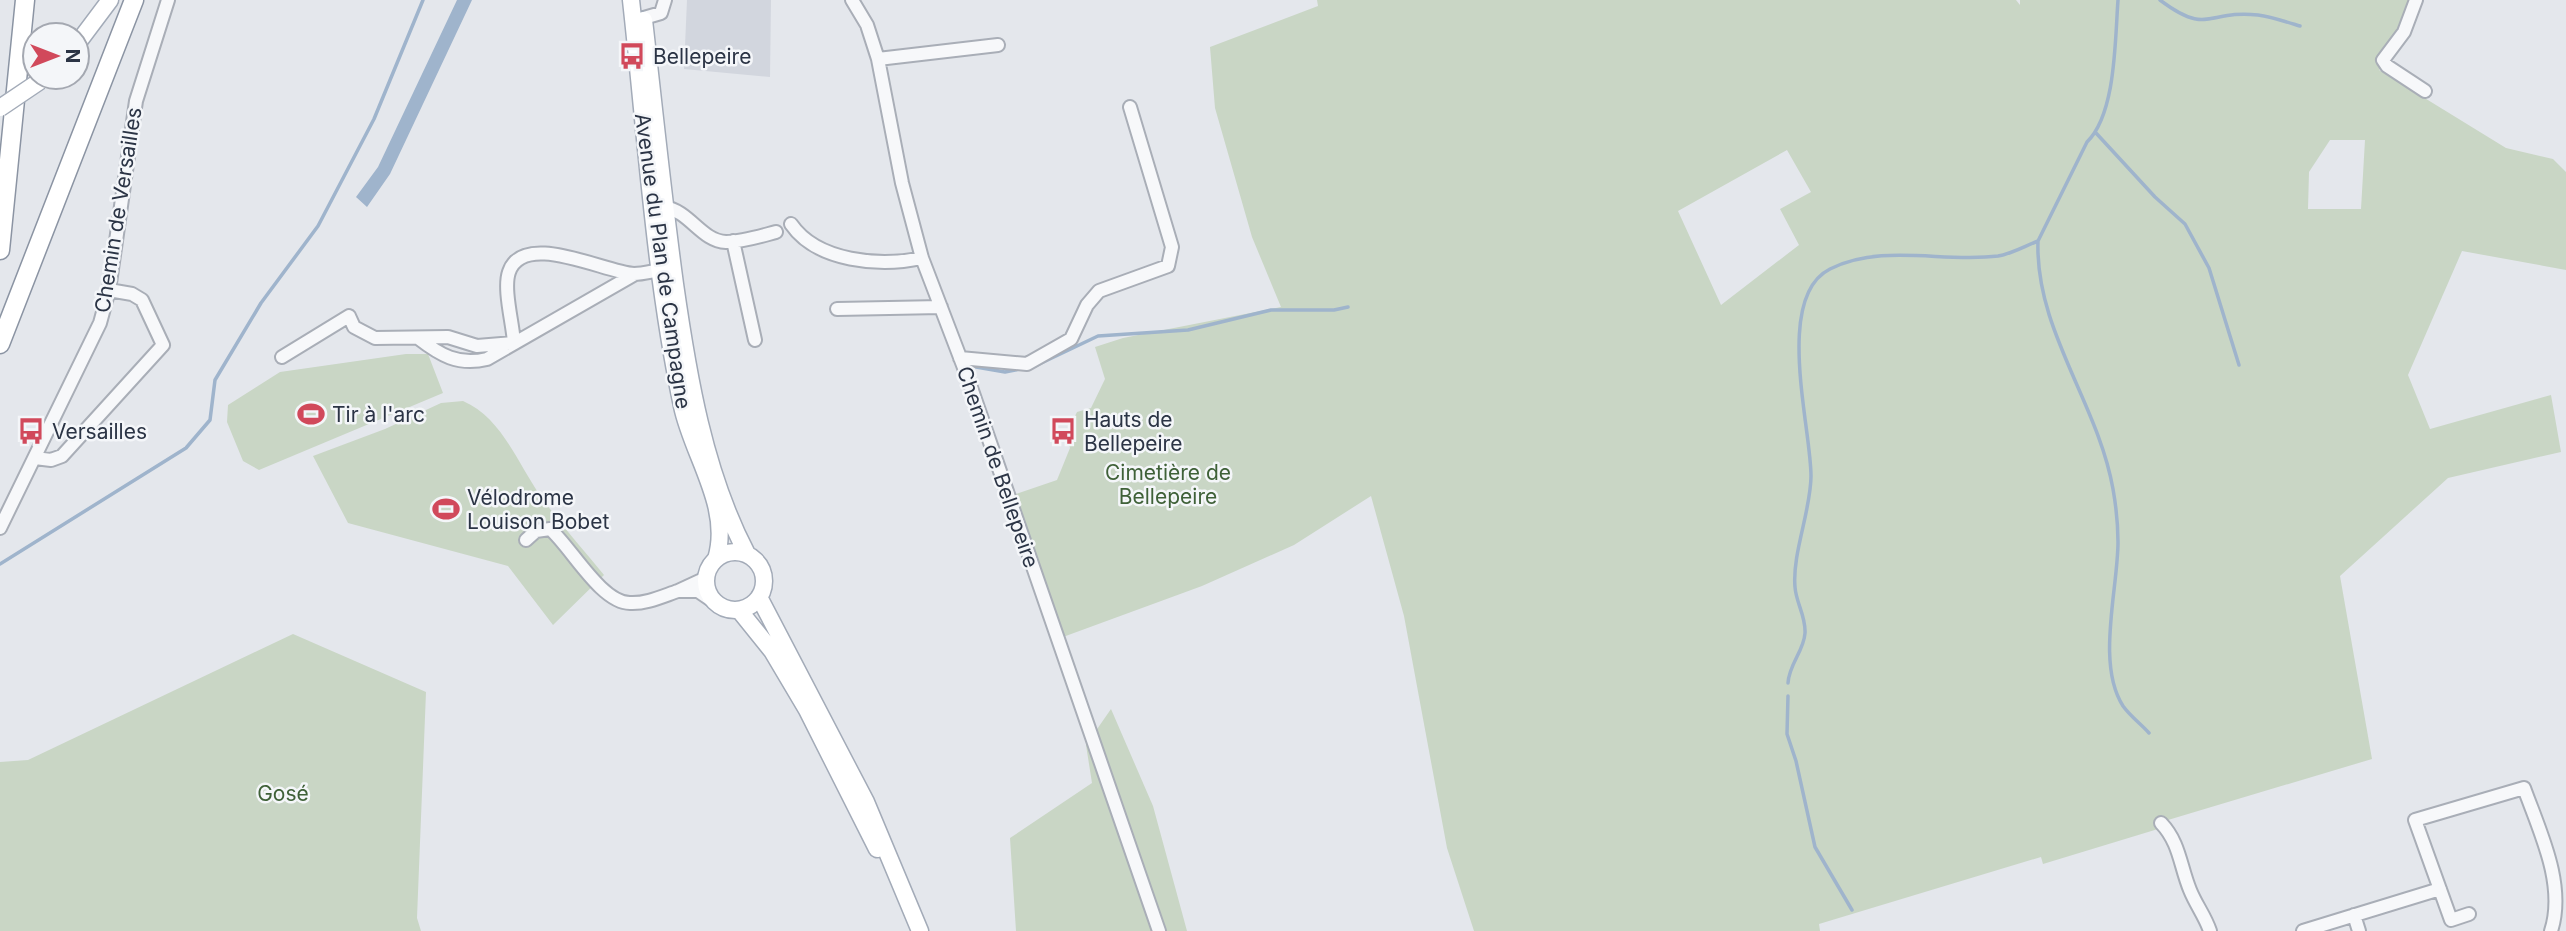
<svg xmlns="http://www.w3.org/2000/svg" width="2566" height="931" font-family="Inter,sans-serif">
<rect width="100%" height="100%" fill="#e4e7ec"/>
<path fill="#d2d6de" d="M687 0H771L770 77 684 69Z"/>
<path fill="#c9d6c5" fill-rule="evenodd" d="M1317 0H2016L2020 5V0H2408L2416 13 2403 43 2379 70 2506 148 2553 159 2566 172V270L2462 251 2408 375 2430 429 2551 395 2561 452 2448 478 2340 576 2372 759 2168 820 2158 829 2043 864 2041 857 1819 924 1820 931H1474L1447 848 1404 616 1371 496 1294 545 1202 586 1063 637 1013 495 1057 480 1070 448 1066 434 1077 412 1091 408 1105 379 1095 347 1123 338 1281 307 1252 237 1215 108 1210 47 1318 6ZM2330 140H2365L2361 209H2308L2309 172ZM1787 150 1811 192 1780 209 1799 245 1721 305 1678 211Z
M406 354H428L443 393 259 470 243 461 227 422 228 405 280 372Z
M463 401C501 417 517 462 540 495 559 523 583 549 604 575L553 625 508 566 348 523 313 456 385 429 441 403Z
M293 634 426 692 417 918 421 931H0V762L28 760Z
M1111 709 1153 806 1187 931H1016L1010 838 1092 783 1086 745Z"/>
<path fill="#9fb4cc" d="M457 0H472L390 174 367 207 356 197 378 167Z"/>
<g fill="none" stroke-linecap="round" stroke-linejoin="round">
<path stroke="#9fb4cc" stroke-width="3.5" d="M2160 0C2209 37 2208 9 2258 15 2272 17 2287 22 2300 26
M2096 133 2155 197 2185 224 2209 268 2239 365
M2038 241C2035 330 2098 403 2113 489 2116 506 2118 525 2118 542 2118 589 2096 664 2123 706 2130 716 2141 724 2149 733
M1035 366 1098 336 1188 330 1271 310H1334L1348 307
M976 367 1005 372 1020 369
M0 564 186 448 210 420 215 380 261 303 318 226 374 119 423 0
M1788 683C1789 664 1804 651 1805 633 1806 616 1796 603 1795 587 1792 554 1811 510 1811 476 1811 427 1774 297 1830 269 1882 243 1943 263 1998 256 2011 254 2025 246 2038 241L2087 142C2116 114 2115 40 2118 0
M1788 696 1787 734 1796 761 1815 847 1852 910"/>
<defs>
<path id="minor" d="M852 0 867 25 878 59 902 183 922 258 966 373 1159 931
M2416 0 2404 32 2383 60 2387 66 2425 91
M637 20 661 13 665 0
M878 59 998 45
M664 207C690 211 701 241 726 242 742 242 761 236 776 232
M791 224C817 262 880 267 922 258
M733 241 755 340
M837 309 941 307
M418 338C440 355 458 366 487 359L635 274
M282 357 349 316 354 327 375 338 448 337 477 346 514 343C513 324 503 289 509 272 523 230 604 272 634 274 643 274 653 271 661 270
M960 358 1027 364 1071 339 1087 305 1099 291 1168 266 1172 247 1130 107
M35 458 51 460 62 456 163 345 142 300 132 294 109 290
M0 528 100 323 109 290 136 101 168 0
M526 540 536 531 550 529C571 547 601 603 630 603 646 604 663 596 678 591
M706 578 678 591H698L714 602
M2161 823C2180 843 2180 866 2190 890 2196 905 2205 916 2210 931
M2469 914 2451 920 2415 820 2524 788C2540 832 2566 885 2551 931
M2354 915 2359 931
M2303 931 2440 889"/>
<path id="major" d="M631 0C646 135 654 273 682 406 692 455 732 507 716 559
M644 20C654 108 663 196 675 284 688 375 704 472 747 554
M77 44 110 0
M706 581a29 29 0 1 1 58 0a29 29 0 1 1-58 0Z
M759 597 866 802 920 931
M739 610 772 651 807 710 877 849"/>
<path id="highway" d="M0 250 25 0
M0 344 134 0"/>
</defs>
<use href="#minor" stroke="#a9aeb7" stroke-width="16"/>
<use href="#major" stroke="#a3abb8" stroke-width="19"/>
<use href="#highway" stroke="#8b94a3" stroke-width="21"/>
<use href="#minor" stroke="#f7f8fa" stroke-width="12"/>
<use href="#major" stroke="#fff" stroke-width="16"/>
<use href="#highway" stroke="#fff" stroke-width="18"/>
<defs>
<path id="major-bridge" d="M0 108 40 81"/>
</defs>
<use href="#major-bridge" stroke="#a3abb8" stroke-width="19" stroke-linecap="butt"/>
<use href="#major-bridge" stroke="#fff" stroke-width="16"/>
</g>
<defs>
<symbol id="bus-bare" viewBox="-9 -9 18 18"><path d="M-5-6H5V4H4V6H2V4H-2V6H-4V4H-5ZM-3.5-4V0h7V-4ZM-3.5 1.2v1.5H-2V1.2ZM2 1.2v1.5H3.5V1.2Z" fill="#d1495b" stroke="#f4f6f9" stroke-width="2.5" paint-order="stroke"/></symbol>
<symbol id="stadium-bare" viewBox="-9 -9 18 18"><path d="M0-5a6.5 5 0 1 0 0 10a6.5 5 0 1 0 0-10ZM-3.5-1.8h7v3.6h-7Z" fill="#d1495b" stroke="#f4f6f9" stroke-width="2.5" paint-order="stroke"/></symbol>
</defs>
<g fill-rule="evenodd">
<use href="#bus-bare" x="613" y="37" width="38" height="38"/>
<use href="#stadium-bare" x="292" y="395" width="38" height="38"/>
<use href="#bus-bare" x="12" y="412" width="38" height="38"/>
<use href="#bus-bare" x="1044" y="412" width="38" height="38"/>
<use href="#stadium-bare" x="427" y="490" width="38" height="38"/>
</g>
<g text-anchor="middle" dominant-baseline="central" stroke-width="5" stroke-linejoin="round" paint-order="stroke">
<g font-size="21" fill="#2b3445" stroke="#f4f6f9" text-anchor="start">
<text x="653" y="56">Bellepeire</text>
<text x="332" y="414">Tir à l'arc</text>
<text x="1084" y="419">Hauts de<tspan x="1084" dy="24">Bellepeire</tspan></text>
<text x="52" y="431">Versailles</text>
<text x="467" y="497">Vélodrome<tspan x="467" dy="24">Louison Bobet</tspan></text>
</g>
<g font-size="21" fill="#2b3445" stroke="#f4f6f9">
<text transform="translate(118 210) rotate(-81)">Chemin de Versailles</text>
<text transform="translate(663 261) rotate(82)">Avenue du Plan de Campagne</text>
<text transform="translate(998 467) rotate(71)">Chemin de Bellepeire</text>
</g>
<g font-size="21" fill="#3f6138" stroke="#f4f6f9">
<text x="1168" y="472">Cimetière de<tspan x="1168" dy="24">Bellepeire</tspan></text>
<text x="283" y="793">Gosé</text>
</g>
</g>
<g transform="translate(56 56) rotate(90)"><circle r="33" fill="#f4f6f9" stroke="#a4a8b1" stroke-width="2"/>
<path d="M0-5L12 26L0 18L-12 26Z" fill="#d1495b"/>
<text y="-10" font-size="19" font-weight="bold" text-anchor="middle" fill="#2b3445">N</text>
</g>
</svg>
